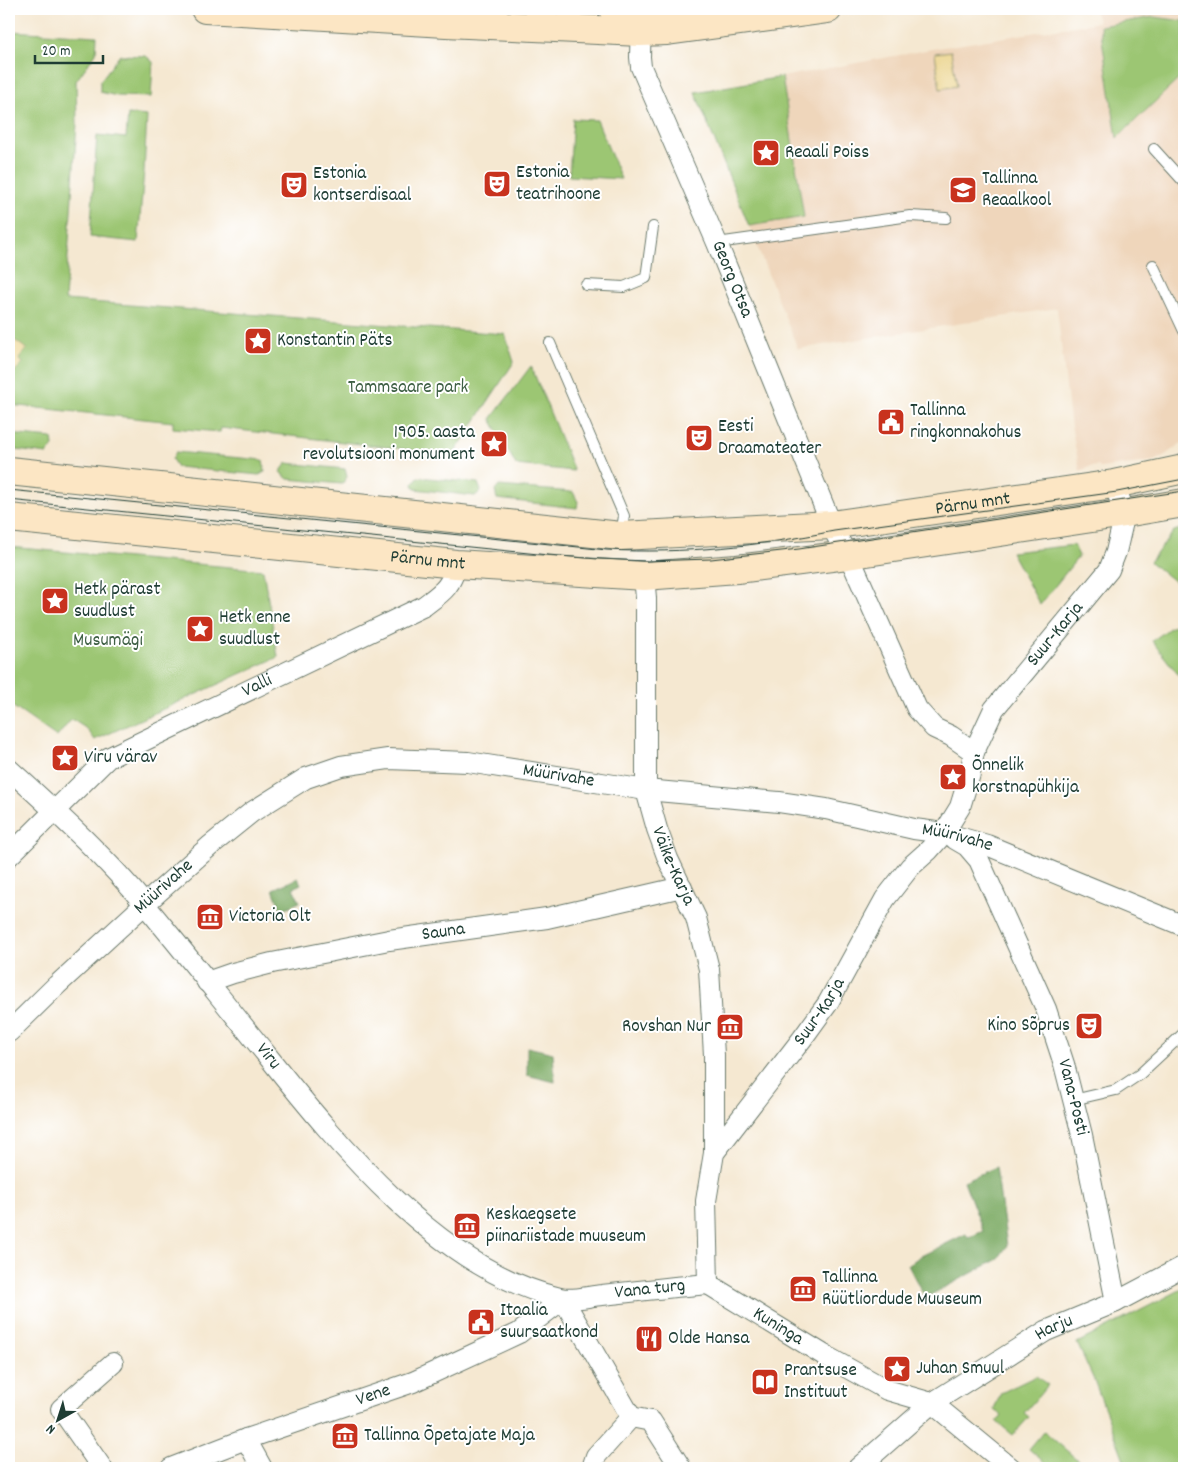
<svg xmlns="http://www.w3.org/2000/svg" width="1193" height="1477" font-family="Dekko,sans-serif">
<rect width="100%" height="100%" fill="#fff"/>
<filter id="ink" filterUnits="userSpaceOnUse"><feTurbulence type="fractalNoise" baseFrequency=".02" numOctaves="2"/><feDisplacementMap in="SourceGraphic" scale="10" xChannelSelector="R" yChannelSelector="G"/><feConvolveMatrix kernelMatrix="1 2 1 2 8 2 1 2 1" color-interpolation-filters="sRGB"/></filter>
<filter id="wash" filterUnits="userSpaceOnUse"><feTurbulence type="fractalNoise" baseFrequency=".0096" numOctaves="4" result="noise"/><feDisplacementMap in="SourceGraphic" scale="20" xChannelSelector="R" yChannelSelector="G"/><feGaussianBlur stdDeviation="1.12" result="paint"/><feColorMatrix in="noise" values="0 0 0 0 0 0 0 0 0 0 0 0 0 0 0 0 0 1.4 0 .05"/><feComposite in="paint" operator="in"/></filter>
<g filter="url(#wash)">
<rect width="100%" height="100%" fill="#f5e8d1"/>
<path fill="#efd6bb" d="M1093 9H1184V443L1180 444 1165 455 1154 461 1100 468 1098 466 1089 467 1080 471 1070 420 1057 308 798 349 749 226 804 217 782 77 932 49 1099 22Z"/>
<path fill="#9cc673" stroke="#5e8254" d="M1154 17 1184 21V74L1117 138 1100 26Z
M9 31 97 36 96 53 76 81 77 123 65 300 505 334 514 362 453 455H450L448 457 439 456V453L221 428 220 432 173 428V422L9 405Z
M120 55 146 56 153 62 151 97 117 96 100 92V81Z
M782 77 804 217 749 226 695 92Z
M128 114 147 116 144 171 138 242 90 237 97 135 126 138Z
M573 119 597 120 621 179 569 176Z
M531 366 574 471 516 465 491 419Z
M9 434 52 438 53 446 47 454 9 449Z
M176 452 263 460 265 472 259 475 177 467 172 459Z
M287 463 345 469 347 477 342 484 288 479 280 472Z
M418 477 478 483 481 491 475 496 415 489 413 484Z
M499 486 573 492 578 502 577 508 497 499 495 491Z
M1184 528V589L1150 562 1174 531Z
M1074 545 1079 556 1040 605 1011 552Z
M9 547 263 570 278 657 95 740 87 729 73 720 70 721 57 737 9 704Z
M1181 622H1184V682L1152 641 1171 627Z
M1184 1288V1468H1123L1126 1465 1094 1380 1077 1343Z
M1036 1376 1048 1385 1024 1413 1029 1417 1013 1435 997 1422 1002 1416 994 1409 1001 1393Z
M1044 1431 1087 1468H1051L1029 1449Z"/>
<path fill="#7dab65" stroke="#4e744c" d="M298 878 301 884 293 888 300 902 281 910 273 889Z
M527 1047 553 1053 555 1082 527 1075Z
M996 1167 1007 1246 998 1259 925 1298 908 1265 919 1257 966 1234 968 1238 983 1231 964 1181Z"/>
<path fill="#eeda9e" stroke="#868c69" d="M951 51 957 86 940 89 935 53Z
M13 339 27 349 19 359 23 363 10 376 9 345Z"/>
</g>
<g filter="url(#ink)">
<g fill="none" stroke-linecap="round" stroke-linejoin="round">
<defs>
<path id="lane" d="M1154 149 1184 182
M717 243 910 216 946 218
M1153 265 1184 331
M586 285 624 287 646 278 653 227
M550 343 624 516 621 535
M1073 1100 1116 1090 1140 1074 1184 1033"/>
<g id="street">
<path id="s1" d="M641 19 640 57 641 67 717 243 834 531 854 567 917 709 934 728 951 736 974 752"/>
<path id="s2" d="M644 576 646 598V790L657 829 668 859 696 918 709 969 714 1055V1153"/>
<path id="s3" d="M9 769C57 813 105 856 146 906 187 955 226 1005 266 1054 339 1146 441 1271 560 1298 573 1301 589 1296 602 1295 637 1291 673 1287 708 1284"/>
<path id="s4" d="M955 839 967 846 979 860 1046 1009 1064 1064 1082 1135 1116 1302"/>
<path id="s5" d="M9 856 108 758 424 606C441 593 452 587 456 564"/>
<path id="s6" d="M207 982 233 973 272 963 389 940 547 918 682 887"/>
<path id="s7" d="M9 1032 57 985 145 904 211 845 252 812 306 778 341 766 388 759 468 762 646 790 779 802 826 809 914 829 944 833 987 845 1184 926"/>
<path id="s8" d="M708 1284 706 1201 714 1153 802 1039 828 1003 885 899 910 867 929 850 944 833 960 807 970 774 974 752 994 709 1109 570 1116 552 1125 513 1114 484"/>
<path id="s9" d="M708 1284 824 1355 887 1390 932 1403 1011 1468"/>
<path d="M563 1299 631 1417 596 1456 592 1468"/>
<path d="M631 1417 651 1421 681 1468"/>
<path d="M246 1439 262 1468"/>
<path d="M102 1468 61 1409 113 1363"/>
<path id="s10" d="M171 1468 246 1439 413 1382 519 1333 563 1299"/>
<path id="s11" d="M858 1468 932 1403 1046 1331 1116 1302 1184 1266"/>
</g>
<g id="secondary">
<path d="M205 9 446 23 640 32 667 31 828 9"/>
<path d="M613 9 674 11 704 9"/>
<path id="s12" d="M9 471 621 536 831 525 1114 484 1184 469"/>
<path id="s13" d="M9 518 456 564 644 576 737 569 847 555 1125 513 1184 503"/>
</g>
</defs>
<use href="#lane" stroke="#6a796b" stroke-width="12"/>
<use href="#street" stroke="#6a796b" stroke-width="22"/>
<use href="#secondary" stroke="#6a796b" stroke-width="30"/>
<use href="#lane" stroke="#fff" stroke-width="10"/>
<use href="#street" stroke="#fff" stroke-width="20"/>
<use href="#secondary" stroke="#fce6c4" stroke-width="28"/>
<path stroke="#1f3d34" stroke-width="1" d="M9 490 550 544C569 546 588 548 607 550 683 554 760 546 834 531L1117 492 1184 479
M9 500 548 555 598 559 647 561 711 559 799 549 1184 491"/>
</g>
</g>
<defs>
<symbol id="sight-square" viewBox="-11 -11 22 22"><rect x="-9" y="-9" width="18" height="18" rx="4" fill="#c8321e" stroke="#fff"/><path d="M0-6L1.8-2.2L6-1.7L2.9 1.2L3.7 5.4L0 3.3L-3.7 5.4L-2.9 1.2L-6-1.7L-1.8-2.2Z" fill="#fff"/></symbol>
<symbol id="theatre-square" viewBox="-11 -11 22 22"><rect x="-9" y="-9" width="18" height="18" rx="4" fill="#c8321e" stroke="#fff"/><path d="M-5-5.5Q0-4 5-5.5V0Q5 5 0 6Q-5 5-5 0ZM-3.3-2.5H-1v1.5H-3.3ZM1-2.5H3.3v1.5H1ZM-2.8 1Q0 5.5 2.8 1Z" fill="#fff"/></symbol>
<symbol id="school-square" viewBox="-11 -11 22 22"><rect x="-9" y="-9" width="18" height="18" rx="4" fill="#c8321e" stroke="#fff"/><path d="M0-5L7-2L0 1L-7-2ZM-4 1L0 2.5L4 1V4Q0 6-4 4Z" fill="#fff"/></symbol>
<symbol id="civic-square" viewBox="-11 -11 22 22"><rect x="-9" y="-9" width="18" height="18" rx="4" fill="#c8321e" stroke="#fff"/><path d="M-.6-6.5H3V-4.5H.6V-3L4-1V1h2V6H-6V1h2V-1L-.6-3ZM-1.2 2.5V6h2.4V2.5Z" fill="#fff"/></symbol>
<symbol id="museum-square" viewBox="-11 -11 22 22"><rect x="-9" y="-9" width="18" height="18" rx="4" fill="#c8321e" stroke="#fff"/><path d="M0-6L6-3V-2H-6V-3ZM-5-1h2V3h-2ZM-1-1h2V3h-2ZM3-1h2V3H3ZM-6 4H6V6H-6Z" fill="#fff"/></symbol>
<symbol id="restaurant-square" viewBox="-11 -11 22 22"><rect x="-9" y="-9" width="18" height="18" rx="4" fill="#c8321e" stroke="#fff"/><path d="M-5-6h1v4h1v-4h1v4h1v-4h1v5L-1.5 .5V6h-2V.5L-5-1ZM5-6V6H3V1.5H1.5Q1.5-4 5-6Z" fill="#fff"/></symbol>
<symbol id="library-square" viewBox="-11 -11 22 22"><rect x="-9" y="-9" width="18" height="18" rx="4" fill="#c8321e" stroke="#fff"/><path d="M-6-4Q-3-5.5-.7-3.5V5Q-3 3-6 4ZM6-4Q3-5.5 .7-3.5V5Q3 3 6 4Z" fill="#fff"/></symbol>
</defs>
<g fill-rule="evenodd">
<use href="#sight-square" x="750" y="137" width="32" height="32"/>
<use href="#theatre-square" x="481" y="168" width="32" height="32"/>
<use href="#theatre-square" x="278" y="169" width="32" height="32"/>
<use href="#school-square" x="947" y="174" width="32" height="32"/>
<use href="#sight-square" x="242" y="325" width="32" height="32"/>
<use href="#civic-square" x="875" y="406" width="32" height="32"/>
<use href="#theatre-square" x="683" y="422" width="32" height="32"/>
<use href="#sight-square" x="478" y="428" width="32" height="32"/>
<use href="#sight-square" x="39" y="585" width="32" height="32"/>
<use href="#sight-square" x="184" y="613" width="32" height="32"/>
<use href="#sight-square" x="49" y="742" width="32" height="32"/>
<use href="#sight-square" x="937" y="761" width="32" height="32"/>
<use href="#museum-square" x="194" y="901" width="32" height="32"/>
<use href="#theatre-square" x="1073" y="1010" width="32" height="32"/>
<use href="#museum-square" x="714" y="1011" width="32" height="32"/>
<use href="#museum-square" x="451" y="1210" width="32" height="32"/>
<use href="#museum-square" x="787" y="1273" width="32" height="32"/>
<use href="#civic-square" x="465" y="1306" width="32" height="32"/>
<use href="#restaurant-square" x="633" y="1323" width="32" height="32"/>
<use href="#sight-square" x="881" y="1353" width="32" height="32"/>
<use href="#library-square" x="749" y="1366" width="32" height="32"/>
<use href="#museum-square" x="329" y="1420" width="32" height="32"/>
</g>
<g text-anchor="middle" dominant-baseline="central" stroke-width="4" stroke-linejoin="round" paint-order="stroke">
<g font-size="19" fill="#1f3d34" stroke="#fff" text-anchor="start">
<text x="785" y="153">Reaali Poiss</text>
<text x="516" y="173">Estonia<tspan x="516" dy="22">teatrihoone</tspan></text>
<text x="313" y="174">Estonia<tspan x="313" dy="22">kontserdisaal</tspan></text>
<text x="982" y="179">Tallinna<tspan x="982" dy="22">Reaalkool</tspan></text>
<text x="277" y="341">Konstantin Päts</text>
<text x="910" y="411">Tallinna<tspan x="910" dy="22">ringkonnakohus</tspan></text>
<text x="718" y="427">Eesti<tspan x="718" dy="22">Draamateater</tspan></text>
<text x="475" y="433" text-anchor="end">1905. aasta<tspan x="475" dy="22">revolutsiooni monument</tspan></text>
<text x="74" y="590">Hetk pärast<tspan x="74" dy="22">suudlust</tspan></text>
<text x="219" y="618">Hetk enne<tspan x="219" dy="22">suudlust</tspan></text>
<text x="84" y="758">Viru värav</text>
<text x="972" y="766">Õnnelik<tspan x="972" dy="22">korstnapühkija</tspan></text>
<text x="229" y="917">Victoria Olt</text>
<text x="1070" y="1026" text-anchor="end">Kino Sõprus</text>
<text x="711" y="1027" text-anchor="end">Rovshan Nur</text>
<text x="486" y="1215">Keskaegsete<tspan x="486" dy="22">piinariistade muuseum</tspan></text>
<text x="822" y="1278">Tallinna<tspan x="822" dy="22">Rüütliordude Muuseum</tspan></text>
<text x="500" y="1311">Itaalia<tspan x="500" dy="22">suursaatkond</tspan></text>
<text x="668" y="1339">Olde Hansa</text>
<text x="916" y="1369">Juhan Smuul</text>
<text x="784" y="1371">Prantsuse<tspan x="784" dy="22">Instituut</tspan></text>
<text x="364" y="1436">Tallinna Õpetajate Maja</text>
</g>
<g font-size="19" fill="#1f3d34" stroke="#fff">
<text stroke="none"><textPath href="#s1" startOffset="279">Georg Otsa</textPath></text>
<text stroke="none"><textPath href="#s12" startOffset="969">Pärnu mnt</textPath></text>
<text stroke="none"><textPath href="#s13" startOffset="421">Pärnu mnt</textPath></text>
<text stroke="none"><textPath href="#s8" startOffset="759">Suur-Karja</textPath></text>
<text stroke="none"><textPath href="#s5" startOffset="305">Valli</textPath></text>
<text stroke="none"><textPath href="#s7" startOffset="648">Müürivahe</textPath></text>
<text stroke="none"><textPath href="#s7" startOffset="1052">Müürivahe</textPath></text>
<text stroke="none"><textPath href="#s2" startOffset="295">Väike-Karja</textPath></text>
<text stroke="none"><textPath href="#s7" startOffset="212">Müürivahe</textPath></text>
<text stroke="none"><textPath href="#s6" startOffset="242">Sauna</textPath></text>
<text stroke="none"><textPath href="#s8" startOffset="308">Suur-Karja</textPath></text>
<text stroke="none"><textPath href="#s3" startOffset="388">Viru</textPath></text>
<text stroke="none"><textPath href="#s4" startOffset="288">Vana-Posti</textPath></text>
<text stroke="none"><textPath href="#s3" startOffset="864">Vana turg</textPath></text>
<text stroke="none"><textPath href="#s9" startOffset="82">Kuninga</textPath></text>
<text stroke="none"><textPath href="#s11" startOffset="242">Harju</textPath></text>
<text stroke="none"><textPath href="#s10" startOffset="215">Vene</textPath></text>
</g>
<g font-size="19" fill="#3e5f44" stroke="#fff">
<text x="408" y="388">Tammsaare park</text>
<text x="108" y="641">Musumägi</text>
</g>
</g>
<rect width="1193" height="1477" fill="none" stroke="#fff" stroke-width="30"/>
<g transform="translate(58 1420) rotate(219)" stroke="#ffffff" stroke-width="4" paint-order="stroke">
<path d="M0-4L9 19L0 12L-9 19Z" fill="#1f3d34"/>
<text y="-8" font-size="14" font-weight="bold" text-anchor="middle" fill="#1f3d34">N</text>
</g>
<path d="M35 55v8h68v-8" fill="none" stroke="#1f3d34" stroke-width="2.5"/>
<text x="42" y="55" font-size="15" fill="#1f3d34" stroke="#ffffff" stroke-width="4" paint-order="stroke">20 m</text>
</svg>
